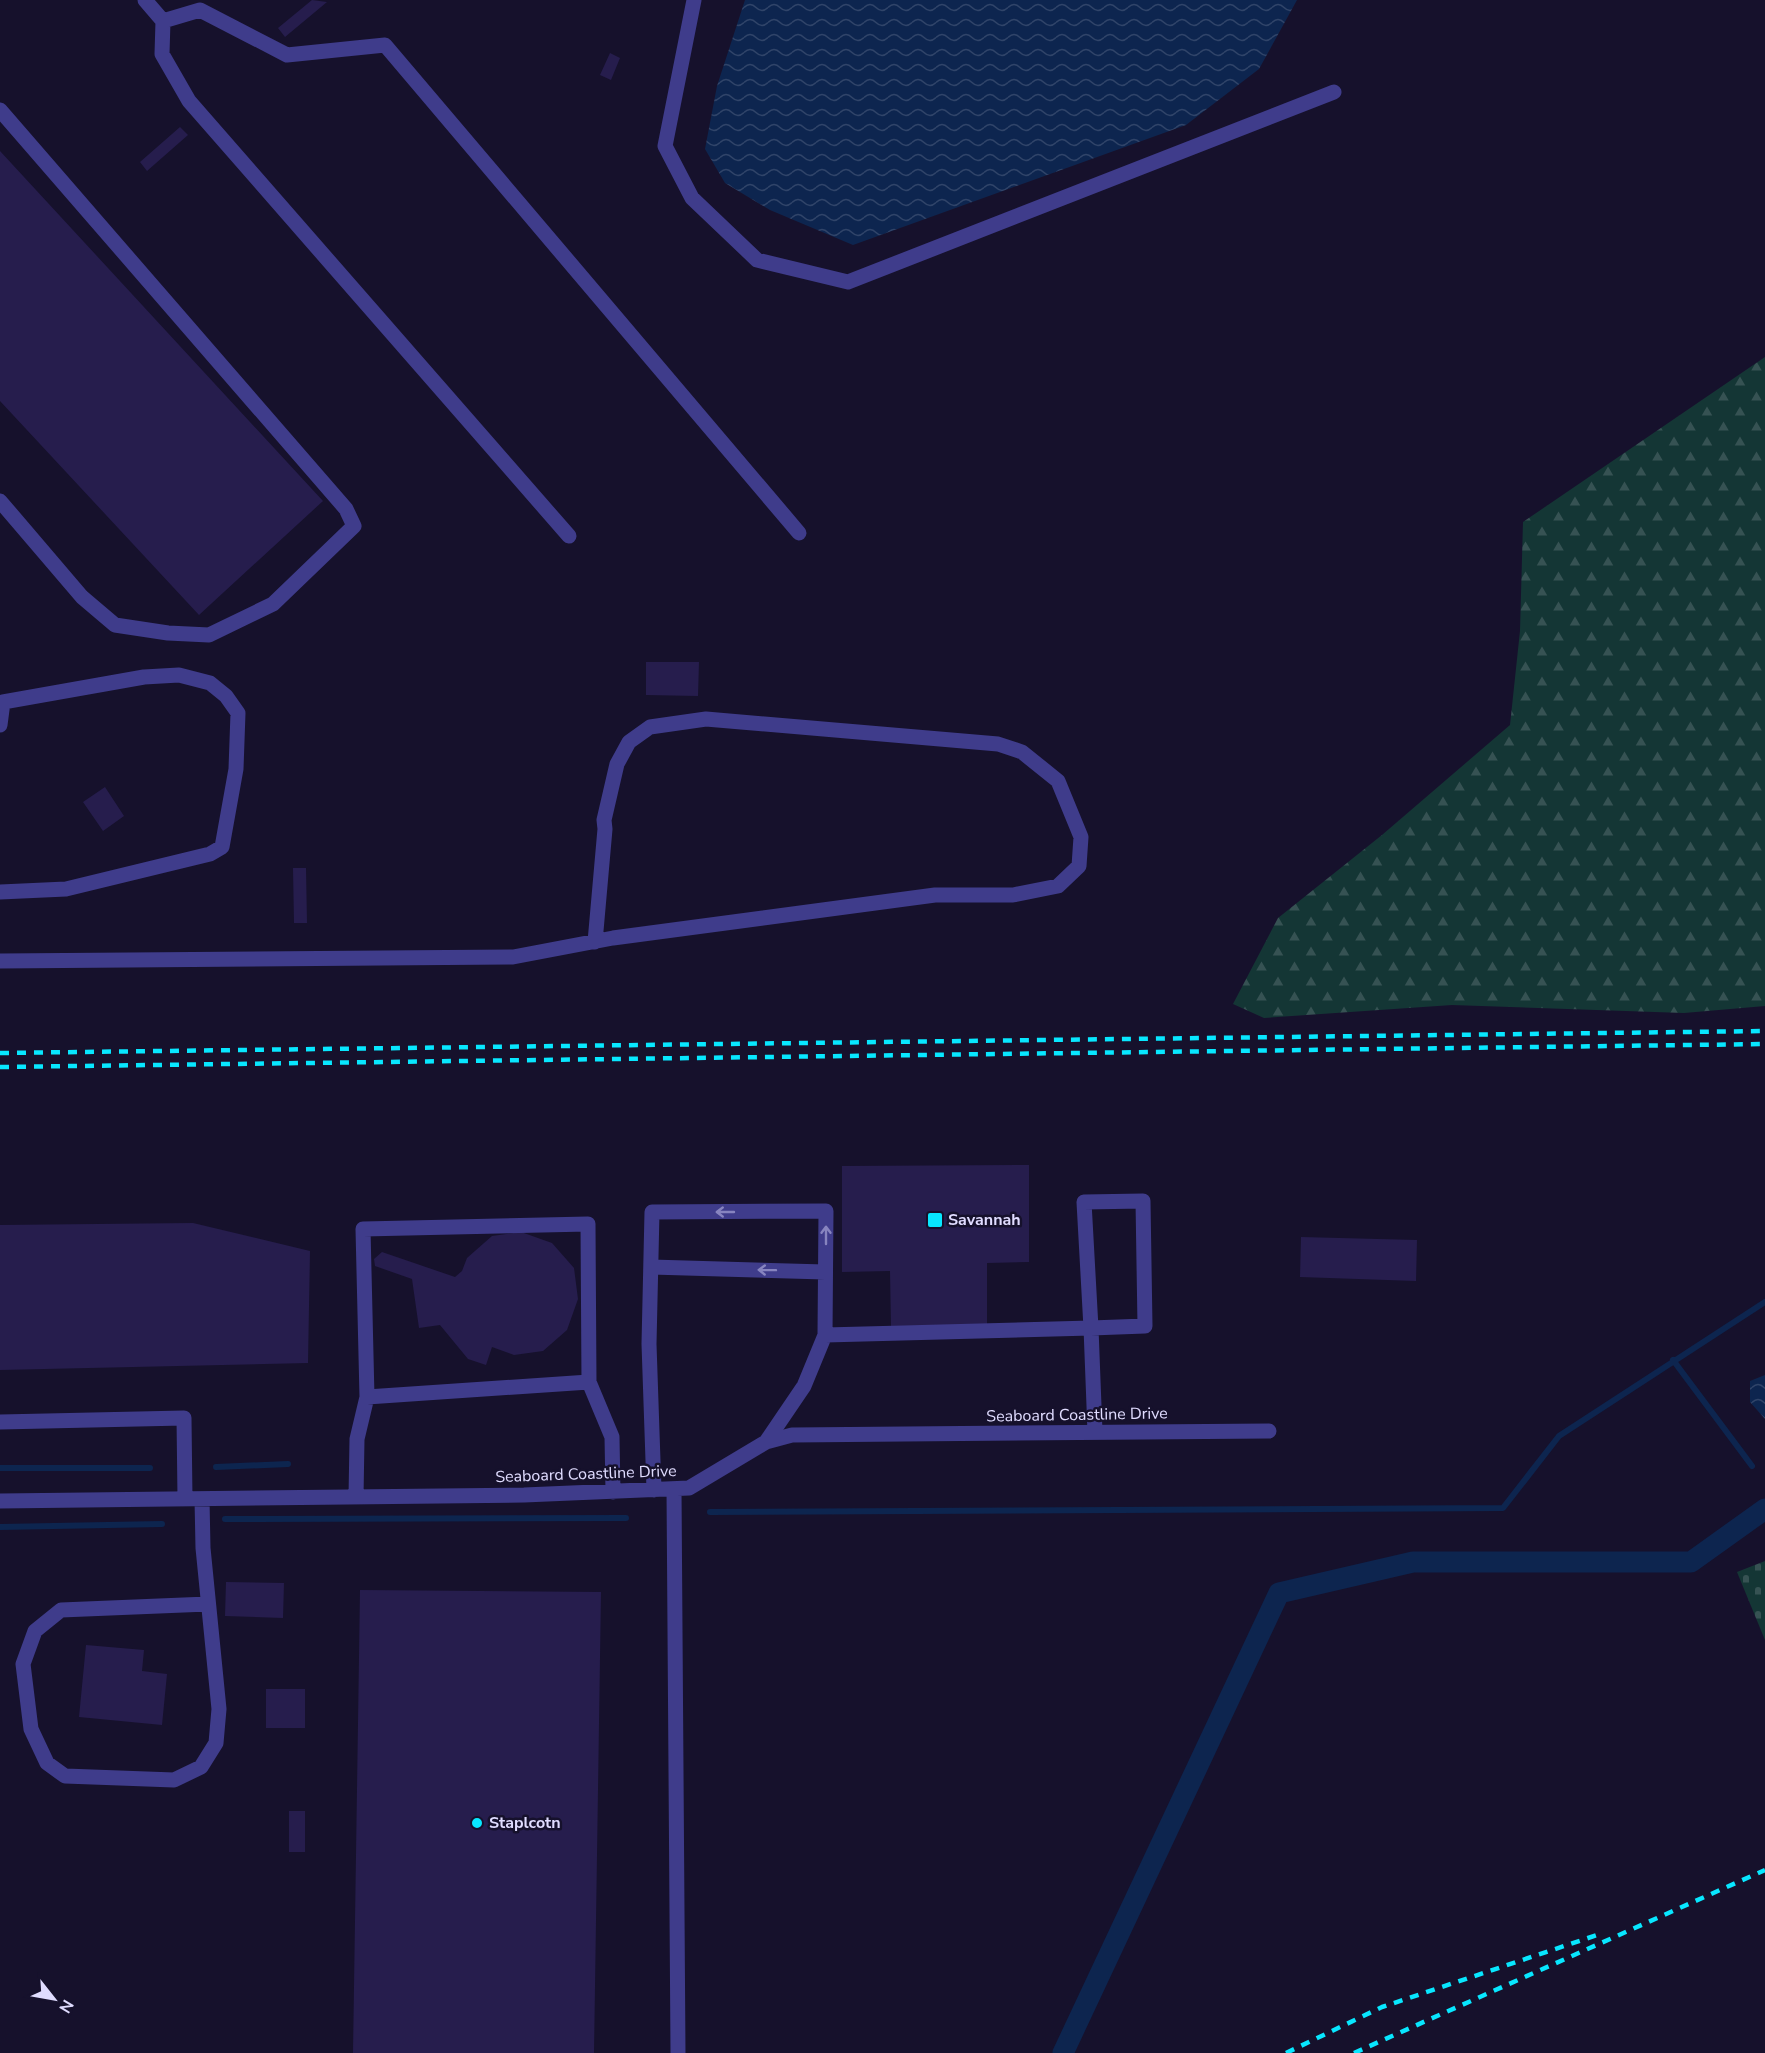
<svg xmlns="http://www.w3.org/2000/svg" width="1765" height="2053" font-family="'Nunito Sans',sans-serif">
<defs>
<pattern id="forest-firs" width="22" height="20" patternUnits="userSpaceOnUse" patternTransform="scale(1.5)"><rect width="22" height="20" fill="#143635"/><path d="M5 1l3.5 6h-7zM16 11l3.5 6h-7z" fill="#365253"/></pattern>
<pattern id="cemetery-stones" width="16" height="16" patternUnits="userSpaceOnUse" patternTransform="scale(1.5)"><rect width="16" height="16" fill="#143635"/><path d="M2 7V4a2 2 0 0 1 4 0v3zM10 15v-3a2 2 0 0 1 4 0v3z" fill="#365253"/></pattern>
<pattern id="water-waves" width="16" height="10" patternUnits="userSpaceOnUse" patternTransform="scale(1.5)"><rect width="16" height="10" fill="#0d254f"/><path d="M0 5q4-4 8 0t8 0" fill="none" stroke="#304469"/></pattern>
</defs>
<rect width="100%" height="100%" fill="#16112c"/>
<path fill="url(#forest-firs)" d="M1765 357V1006L1684 1013 1452 1005 1264 1018 1233 1004 1278 918 1382 835 1510 725 1520 631 1523 522Z"/>
<path fill="url(#cemetery-stones)" d="M1765 1561V1640L1737 1572Z"/>
<path fill="url(#water-waves)" d="M745 0H1297L1259 69 1186 125 853 245 770 210 725 183 705 149 717 86Z
M1765 1375V1419L1750 1402V1381Z"/>
<g fill="none" stroke-linecap="round" stroke-linejoin="round">
<path stroke="#0d254f" stroke-width="6" d="M1673 1360 1752 1466
M216 1467 288 1464
M0 1468H150
M710 1512 1503 1508 1559 1436 1765 1302
M225 1519 626 1518
M0 1527 162 1524"/>
<path stroke="#0d254f" stroke-width="21" d="M1063 2053 1279 1593 1413 1562H1691L1765 1509"/>
</g>
<path fill="#261d4d" d="M312 0 327 2 285 37 278 28Z
M610 53 620 58 611 80 600 75Z
M180 127 188 135 147 171 140 162Z
M0 151 323 501 199 615 0 401Z
M646 662H699L698 696 646 695Z
M105 787 124 816 103 831 83 802Z
M293 868H306L307 923H294Z
M1029 1165V1262L987 1263V1325L891 1326 890 1271 842 1272V1166Z
M193 1223 310 1251 308 1363 0 1370V1225Z
M521 1232 552 1243 574 1268 578 1299 567 1330 543 1351 514 1355 492 1347 486 1365 468 1359 440 1325 419 1328 412 1279 375 1266 374 1259 382 1252 455 1277 462 1271 467 1258 492 1236Z
M1301 1237 1417 1240 1416 1281 1300 1277Z
M226 1582 284 1583 283 1618 225 1616Z
M360 1590 601 1592 594 2053H353Z
M86 1645 144 1650 142 1671 167 1674 162 1725 79 1717Z
M266 1689H305V1728H266Z
M289 1811H305V1852H289Z"/>
<g fill="none" stroke-linecap="round" stroke-linejoin="round">
<path stroke="#3f3c8b" stroke-width="15" d="M145 0 163 21 162 54 189 101 569 536
M694 0 665 146 692 198 757 260 848 282 1334 92
M163 21 200 10 287 55 385 45 799 533
M0 110 346 509 354 526 273 604 209 635 168 633 115 625 82 597 0 501
M0 725 3 702 144 677 179 675 210 683 226 696 238 713 236 769 222 847 210 854 66 889 0 892
M0 961 513 957 613 938 935 895H1013L1058 886 1079 866 1081 837 1058 781 1022 752 998 744 706 719 650 727 629 742 617 764 604 820 605 829 595 942
M1143 1201 1145 1326 1091 1328 1084 1202Z
M651 1267 825 1272
M825 1335 1091 1328 1095 1432
M367 1397 363 1229 588 1224 589 1382
M0 1422 184 1418 185 1499
M674 1489 678 2053
M654 1490 649 1344 652 1212 826 1211 825 1335 804 1386 766 1442
M356 1497 357 1439 367 1397 589 1382 612 1437 613 1492
M202 1499 203 1548 219 1709 216 1743 201 1767 174 1780 65 1776 47 1763 31 1729 23 1664 35 1631 61 1610 208 1604
M0 1501 524 1495 689 1488 766 1442 792 1435 1269 1431"/>
<path stroke="#08e7ff" stroke-width="4.5" stroke-dasharray="9 8" stroke-linecap="butt" d="M0 1053 1765 1031
M0 1067 1765 1044
M1286 2053 1382 2007 1603 1933
M1354 2053 1765 1870"/>
</g>
<defs><path id="oneway-shaft" d="M-6 0H5M1.5-3L5.5 0L1.5 3" fill="none" stroke-width="1.6" stroke-linecap="round" stroke-linejoin="round" transform="scale(1.5)"/></defs>
<g stroke="#8784bf">
<use href="#oneway-shaft" transform="translate(725 1212) rotate(180)"/>
<use href="#oneway-shaft" transform="translate(826 1235) rotate(-90)"/>
<use href="#oneway-shaft" transform="translate(767 1270) rotate(-179)"/>
</g>
<g fill="#08e7ff" stroke="#16112c" stroke-width="2">
<rect x="927" y="1212" width="16" height="16" rx="3"/>
<circle cx="477" cy="1823" r="6"/>
</g>
<g text-anchor="middle" dominant-baseline="central" stroke-width="5" stroke-linejoin="round" paint-order="stroke">
<g font-size="16" font-weight="bold" fill="#e0dcff" stroke="#16112c" text-anchor="start">
<text x="948" y="1220">Savannah</text>
<text x="489" y="1823">Staplcotn</text>
</g>
<g font-size="16" fill="#e0dcff" stroke="#16112c">
<text transform="translate(1077 1415) rotate(-1)">Seaboard Coastline Drive</text>
<text transform="translate(586 1474) rotate(-2)">Seaboard Coastline Drive</text>
</g>
</g>
<g transform="translate(54 1999) rotate(121)" stroke="#16112c" stroke-width="4.5" paint-order="stroke">
<path d="M0-4.5L10 22L0 15L-10 22Z" fill="#e0dcff"/>
<text y="-9" font-size="16" font-weight="bold" text-anchor="middle" fill="#e0dcff">N</text>
</g>
</svg>
